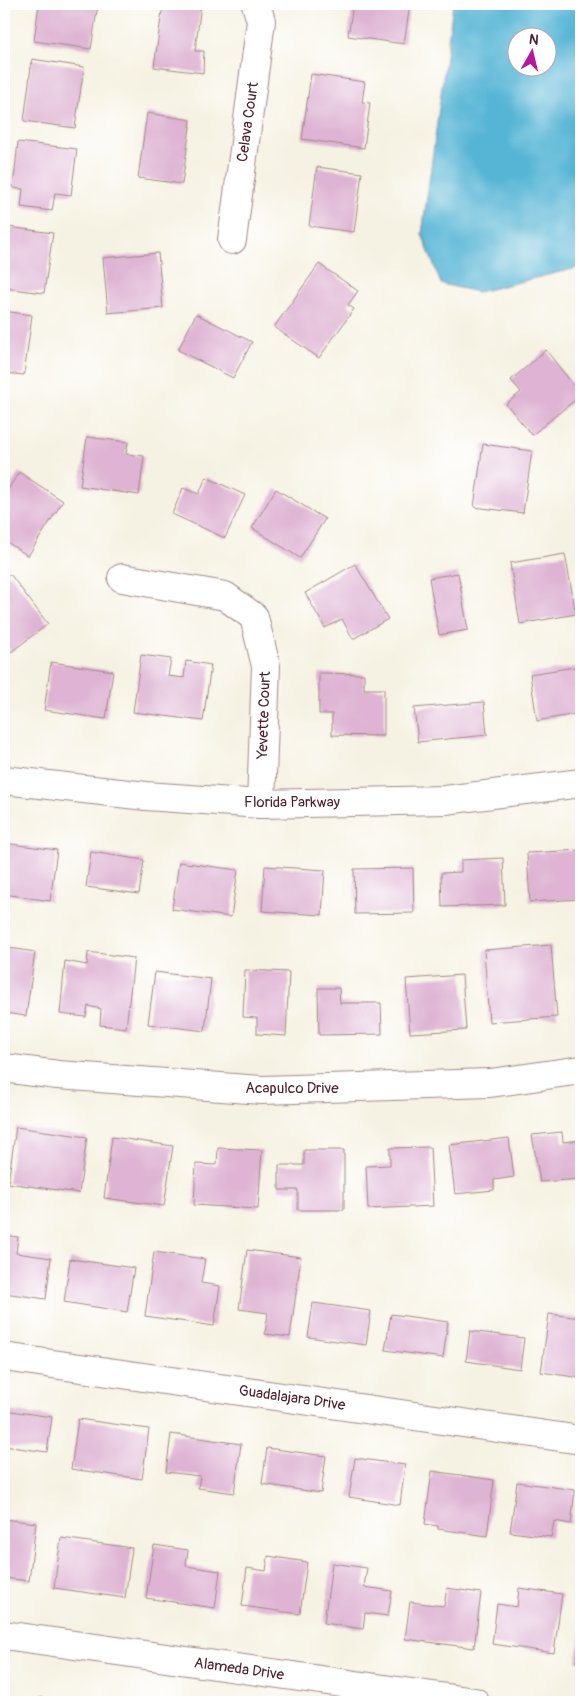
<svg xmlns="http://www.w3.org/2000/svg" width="585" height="1706" font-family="Pangolin,sans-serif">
<rect width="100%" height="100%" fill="#fff"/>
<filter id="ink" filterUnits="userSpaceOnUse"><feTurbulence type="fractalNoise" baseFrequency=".02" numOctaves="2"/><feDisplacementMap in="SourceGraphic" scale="10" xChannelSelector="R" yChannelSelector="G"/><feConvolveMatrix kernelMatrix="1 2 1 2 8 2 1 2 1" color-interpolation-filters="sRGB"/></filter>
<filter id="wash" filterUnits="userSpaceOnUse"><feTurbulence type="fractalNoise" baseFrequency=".0096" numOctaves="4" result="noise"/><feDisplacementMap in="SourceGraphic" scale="20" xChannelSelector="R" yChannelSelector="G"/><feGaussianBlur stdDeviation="1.12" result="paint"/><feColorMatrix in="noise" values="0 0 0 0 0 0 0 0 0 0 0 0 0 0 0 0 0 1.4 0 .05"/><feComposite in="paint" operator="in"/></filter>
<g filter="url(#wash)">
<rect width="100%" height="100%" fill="#f6f2e3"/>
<path fill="#56b5d5" stroke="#506a80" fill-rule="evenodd" d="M453 4H581V267L478 292 441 284 422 234ZM518 38H548V68H518Z"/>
<g id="blocks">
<path fill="#deb3d3" d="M39 4H98L91 49 34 41Z
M163 4 201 5 195 51H204L203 73 154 67Z
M353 4H410L404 44 348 36Z
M32 59 84 67 75 128 24 121Z
M311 74 365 82 362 102 370 103 364 148 302 139Z
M147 113 191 120 182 184 138 178Z
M18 142 77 149 71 195 55 193 52 211 21 207 23 189 13 188Z
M317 167 362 173 354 232 309 226Z
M8 227 53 233 44 293 4 288V254Z
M158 253 163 308 108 313 103 258Z
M319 264 358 291 348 305 354 309 319 358 274 327Z
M4 311 32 315 24 375 4 373Z
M196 314 252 342 233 378 178 350Z
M546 350 581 395 532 435 506 404 521 392 511 380Z
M87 437 128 442 126 454 144 456 139 495 80 486Z
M483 444 532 451 523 513 474 507Z
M19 472 63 501 28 556 4 540V496Z
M206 477 245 495 225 538 172 514 183 488 199 494Z
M276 489 325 519 300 558 252 528Z
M565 554 576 614 520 624 510 563Z
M355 564 388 619 353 639 342 619 325 628 305 593Z
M458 573 468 630 439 635 429 578Z
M10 574 48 624 11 652 4 643V578Z
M141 655 171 659 168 676 184 678 186 661 211 665 203 721 133 712Z
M51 662 113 671 106 719 44 710Z
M581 666V713L537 721 530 674Z
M319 673 364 674V689H384V736L332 735V714H319Z
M484 702 487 735 418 742 414 708Z
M4 843 57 850 50 901 4 894Z
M581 850V899L530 902 527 853Z
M91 852 144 860 139 894 86 887Z
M503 858 505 905 442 907 441 873 461 872V860Z
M179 862 238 870 231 917 172 909Z
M265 866 325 870 322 915 262 911Z
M413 868 414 913 355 914 354 869Z
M551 945 557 1017 489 1022 484 950Z
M577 946H581V996H580Z
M4 947 35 952 26 1016 4 1013Z
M88 952 134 958 126 1028 100 1025 101 1009 88 1006 86 1017 60 1014 65 961 87 965Z
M245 970 289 972 286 1036 257 1034V1018L243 1017Z
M155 972 211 979 205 1031 148 1024Z
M462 975 466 1030 410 1033 406 979Z
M318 988H339L340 1003H381L382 1034 319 1035Z
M16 1127 87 1137 79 1193 8 1183Z
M562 1132 563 1142 581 1140V1179L540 1182 532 1135Z
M112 1137 173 1146 164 1206 104 1198Z
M509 1138 514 1177 494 1180V1190L455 1194 449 1145Z
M430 1147 433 1206 368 1209 366 1166 390 1165V1148Z
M218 1148 262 1150 258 1209 194 1205 196 1164 217 1165Z
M304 1150H344V1210H298V1190H279V1165H304Z
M4 1235 18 1237 16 1253 51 1258 46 1299 4 1293Z
M247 1250 301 1257 290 1337 265 1334 268 1313 239 1309Z
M154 1252 205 1259 201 1283 220 1286 214 1326 145 1316Z
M70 1259 134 1268 127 1312 64 1302Z
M313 1303 371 1311 366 1345 308 1337Z
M391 1314 448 1322 443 1358 385 1350Z
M549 1314 581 1318V1378L541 1372Z
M470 1331 524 1338 520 1369 466 1361Z
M4 1410 52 1417 47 1452 4 1446Z
M78 1419 149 1429 142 1479 71 1469Z
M171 1434 241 1444 234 1493 198 1488 200 1476 166 1472Z
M267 1448 326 1456 321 1493 262 1484Z
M355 1458 405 1465 400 1505 349 1497Z
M432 1471 494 1480 487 1536 438 1529V1526L425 1524Z
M517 1482 575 1490 571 1524 554 1521 551 1537 510 1532Z
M4 1519 36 1523 29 1581 4 1578Z
M61 1538 132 1548 125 1598 54 1588Z
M154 1545 188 1550 186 1566 220 1571 215 1608 146 1598Z
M268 1556 307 1562 300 1614 242 1606 247 1568 266 1571Z
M332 1563 367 1568 364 1587 392 1591 388 1616 365 1613 363 1629 324 1623Z
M447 1588 481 1593 474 1648 405 1639 410 1602 444 1606Z
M519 1588 562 1594 554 1653 492 1644 497 1604 517 1607Z
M580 1636H581V1662H576Z
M40 1697 66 1701V1702H40Z"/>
</g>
</g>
<g filter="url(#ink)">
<use href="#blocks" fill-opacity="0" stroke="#a08887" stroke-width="1"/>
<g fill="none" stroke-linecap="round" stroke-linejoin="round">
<defs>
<path id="minor" d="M232 240 261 21 256 4
M122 578 225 596 254 617 266 666 261 804
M4 1068 58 1075 262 1090 490 1083 581 1070
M4 1357 581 1440
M4 1635 475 1702"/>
<path id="tertiary" d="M4 780 146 796 261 804 445 800 581 783"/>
</defs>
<use href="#minor" stroke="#a08887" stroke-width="30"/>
<use href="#tertiary" stroke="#a08887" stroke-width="30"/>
<use href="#minor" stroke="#fff" stroke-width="28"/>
<use href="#tertiary" stroke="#fff" stroke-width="28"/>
</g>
</g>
<g text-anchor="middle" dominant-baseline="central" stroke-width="4" stroke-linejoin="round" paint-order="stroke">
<g font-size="15" fill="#4a1f2b" stroke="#fff">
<text transform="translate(248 122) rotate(-82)">Celava Court</text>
<text transform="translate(264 715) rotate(-88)">Yevette Court</text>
<text x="292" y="802">Florida Parkway</text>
<text x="292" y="1088">Acapulco Drive</text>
<text transform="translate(292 1398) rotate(8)">Guadalajara Drive</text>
<text transform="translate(239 1669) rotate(8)">Alameda Drive</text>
</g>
</g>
<rect width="585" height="1706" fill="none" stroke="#fff" stroke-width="20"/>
<g transform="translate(532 52) rotate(8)"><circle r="24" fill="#ffffff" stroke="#b7a5aa"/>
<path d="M0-4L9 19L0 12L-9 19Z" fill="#b5179e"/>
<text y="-8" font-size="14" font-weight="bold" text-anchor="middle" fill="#4a1f2b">N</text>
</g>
</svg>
